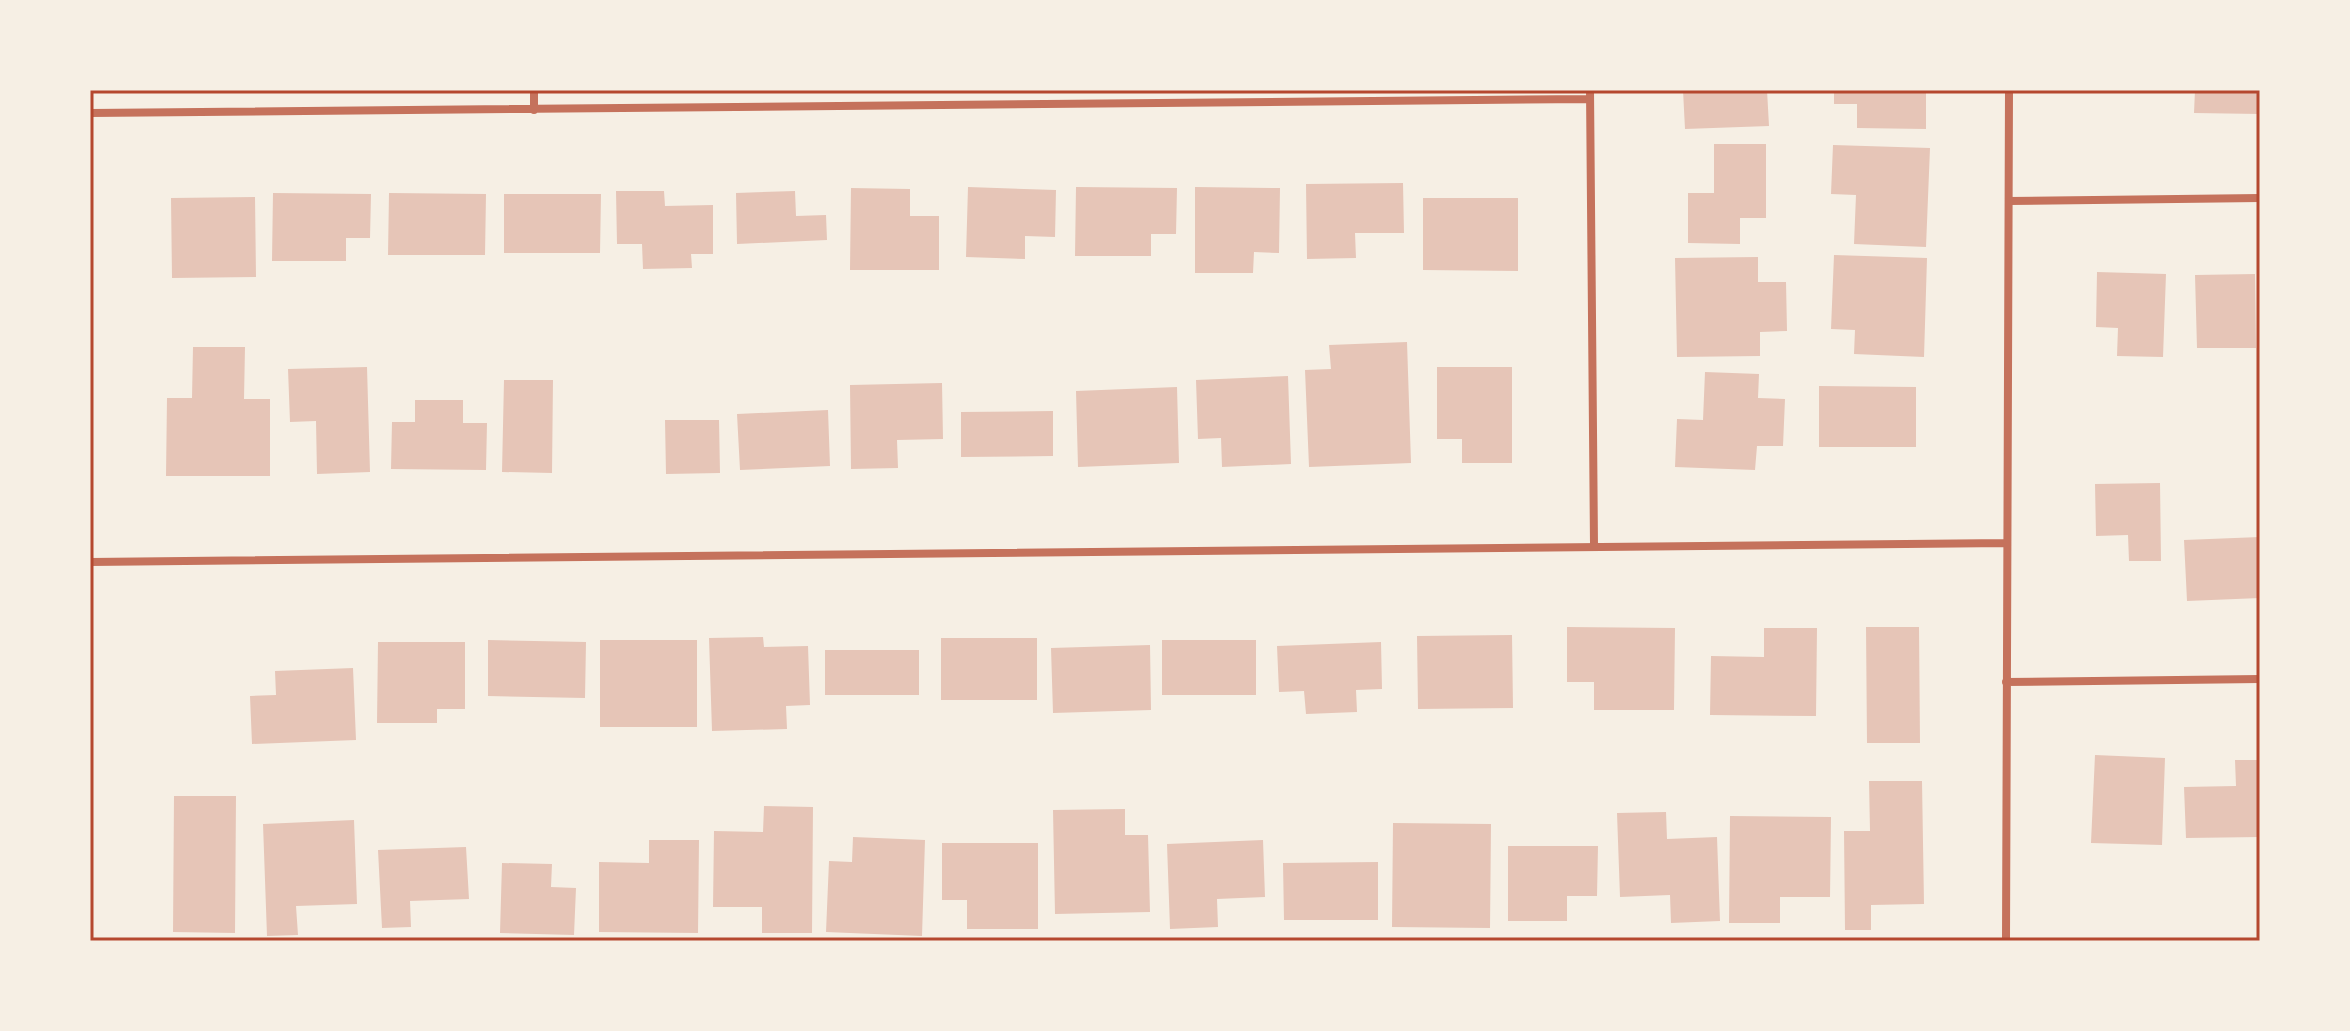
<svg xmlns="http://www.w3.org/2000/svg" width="2350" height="1031" font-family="Barlow,sans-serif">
<rect width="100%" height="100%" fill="#f6efe4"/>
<path fill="#e6c5b7" d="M1683 90H1767L1769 126 1685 129Z
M1834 90H1926V129L1857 128V104H1834Z
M2195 90H2260V114L2194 113Z
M1714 144H1766V218H1740V244L1688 243V193H1714Z
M1833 145 1930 148 1926 247 1854 244 1856 195 1831 194Z
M1403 183 1404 233H1355L1356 258 1307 259 1306 184Z
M968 187 1056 190 1055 237 1025 236V259L966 257Z
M1076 187 1177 188 1176 234H1151V256H1075Z
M1195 187 1280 188 1279 253 1254 252 1253 273H1195Z
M851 188 910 189V216H939V270H850Z
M616 191H664L665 206 713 205V254H691L692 268 643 269 642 244H617Z
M795 191 796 216 826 215 827 240 737 244 736 193Z
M273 193 371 194 370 238H346V261H272Z
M389 193 486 194 485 255H388Z
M504 194H601L600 253H504Z
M255 197 256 277 172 278 171 198Z
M1423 198H1518V271L1423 270Z
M1834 255 1927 258 1924 357 1854 354 1855 330 1831 329Z
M1758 257V282H1786L1787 331 1760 332V356L1677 357 1675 258Z
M2097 272 2166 274 2163 357 2117 356 2118 328 2096 327Z
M2255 274 2256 348H2197L2195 275Z
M1407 342 1411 463 1309 467 1305 370 1331 369 1329 345Z
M193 347H245L244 399H270V476H166L167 398H192Z
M367 367 370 472 317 474 316 421 290 422 288 369Z
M1437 367H1512V463H1462V439H1437Z
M1705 372 1759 374 1758 398 1785 399 1783 446H1757L1755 470 1675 467 1677 419 1703 420Z
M1288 376 1291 464 1222 467 1221 438 1198 439 1196 380Z
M504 380H553L552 473 502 472Z
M942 383 943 439 897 440 898 468 851 469 850 385Z
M1819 386 1916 387V447H1819Z
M1177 387 1179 463 1078 467 1076 391Z
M415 400H463V423H487L486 470 391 469 392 422H415Z
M828 410 830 466 740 470 737 414Z
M1053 411V456L961 457V412Z
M665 420H719L720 473 666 474Z
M2160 483 2161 561H2129L2128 535 2096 536 2095 484Z
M2260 537V598L2187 601 2184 540Z
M1567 627 1675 628 1674 710H1594V682H1567Z
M1866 627H1919L1920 743H1867Z
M1764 628H1817L1816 716 1710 715 1711 656 1764 657Z
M1512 635 1513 708 1418 709 1417 636Z
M763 637 764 647 808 646 810 705 786 706 787 729 712 731 709 638Z
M941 638H1037V700H941Z
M488 640 586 642 585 698 488 696Z
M600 640H697V727H600Z
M1162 640H1256V695H1162Z
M378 642H465V709H437V723H377Z
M1381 642 1382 689 1356 690 1357 712 1306 714 1304 691 1279 692 1277 646Z
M1150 645 1151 710 1053 713 1051 648Z
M825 650H919V695H825Z
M353 668 356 740 252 744 250 696 276 695 275 671Z
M2095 755 2165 758 2162 845 2091 843Z
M2235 760H2260V837L2186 838 2184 787 2236 786Z
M1869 781H1922L1924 904 1871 905V930H1845L1844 831H1870Z
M174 796H236L235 933 173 932Z
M764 806 813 807 812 933H762V907H713L714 831 763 832Z
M1125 809V835H1148L1150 912 1055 914 1053 810Z
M1666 812 1667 839 1717 837 1720 921 1671 923 1670 895 1620 897 1617 813Z
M1730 816 1831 817 1830 897H1780V923H1729Z
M354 820 357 904 296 906 298 935 267 936 263 824Z
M1393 823 1491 824 1490 928 1392 927Z
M853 837 925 840 922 936 826 932 829 861 852 862Z
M649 840H699L698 933 599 932V862L649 863Z
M1263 840 1265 897 1217 899 1218 927 1170 929 1167 844Z
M942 843H1038V929H967V900H942Z
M1508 846H1598L1597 896H1567V921H1508Z
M466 847 469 899 410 901 411 927 382 928 378 850Z
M1378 862V920H1284L1283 863Z
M502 863 552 864 551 887 576 888 574 935 500 933Z"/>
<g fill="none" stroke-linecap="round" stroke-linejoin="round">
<path stroke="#c5725c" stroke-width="8" d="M1590 90 1594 545
M534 110V90
M90 113 1590 99
M2009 201 2260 198
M90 562 2007 543
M2006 682 2260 679
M2006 941 2009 90"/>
</g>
<rect width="2350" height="1031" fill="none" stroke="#f6efe4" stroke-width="184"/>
<rect x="92" y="92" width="2166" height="847" fill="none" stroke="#b5482f" stroke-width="3"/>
</svg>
